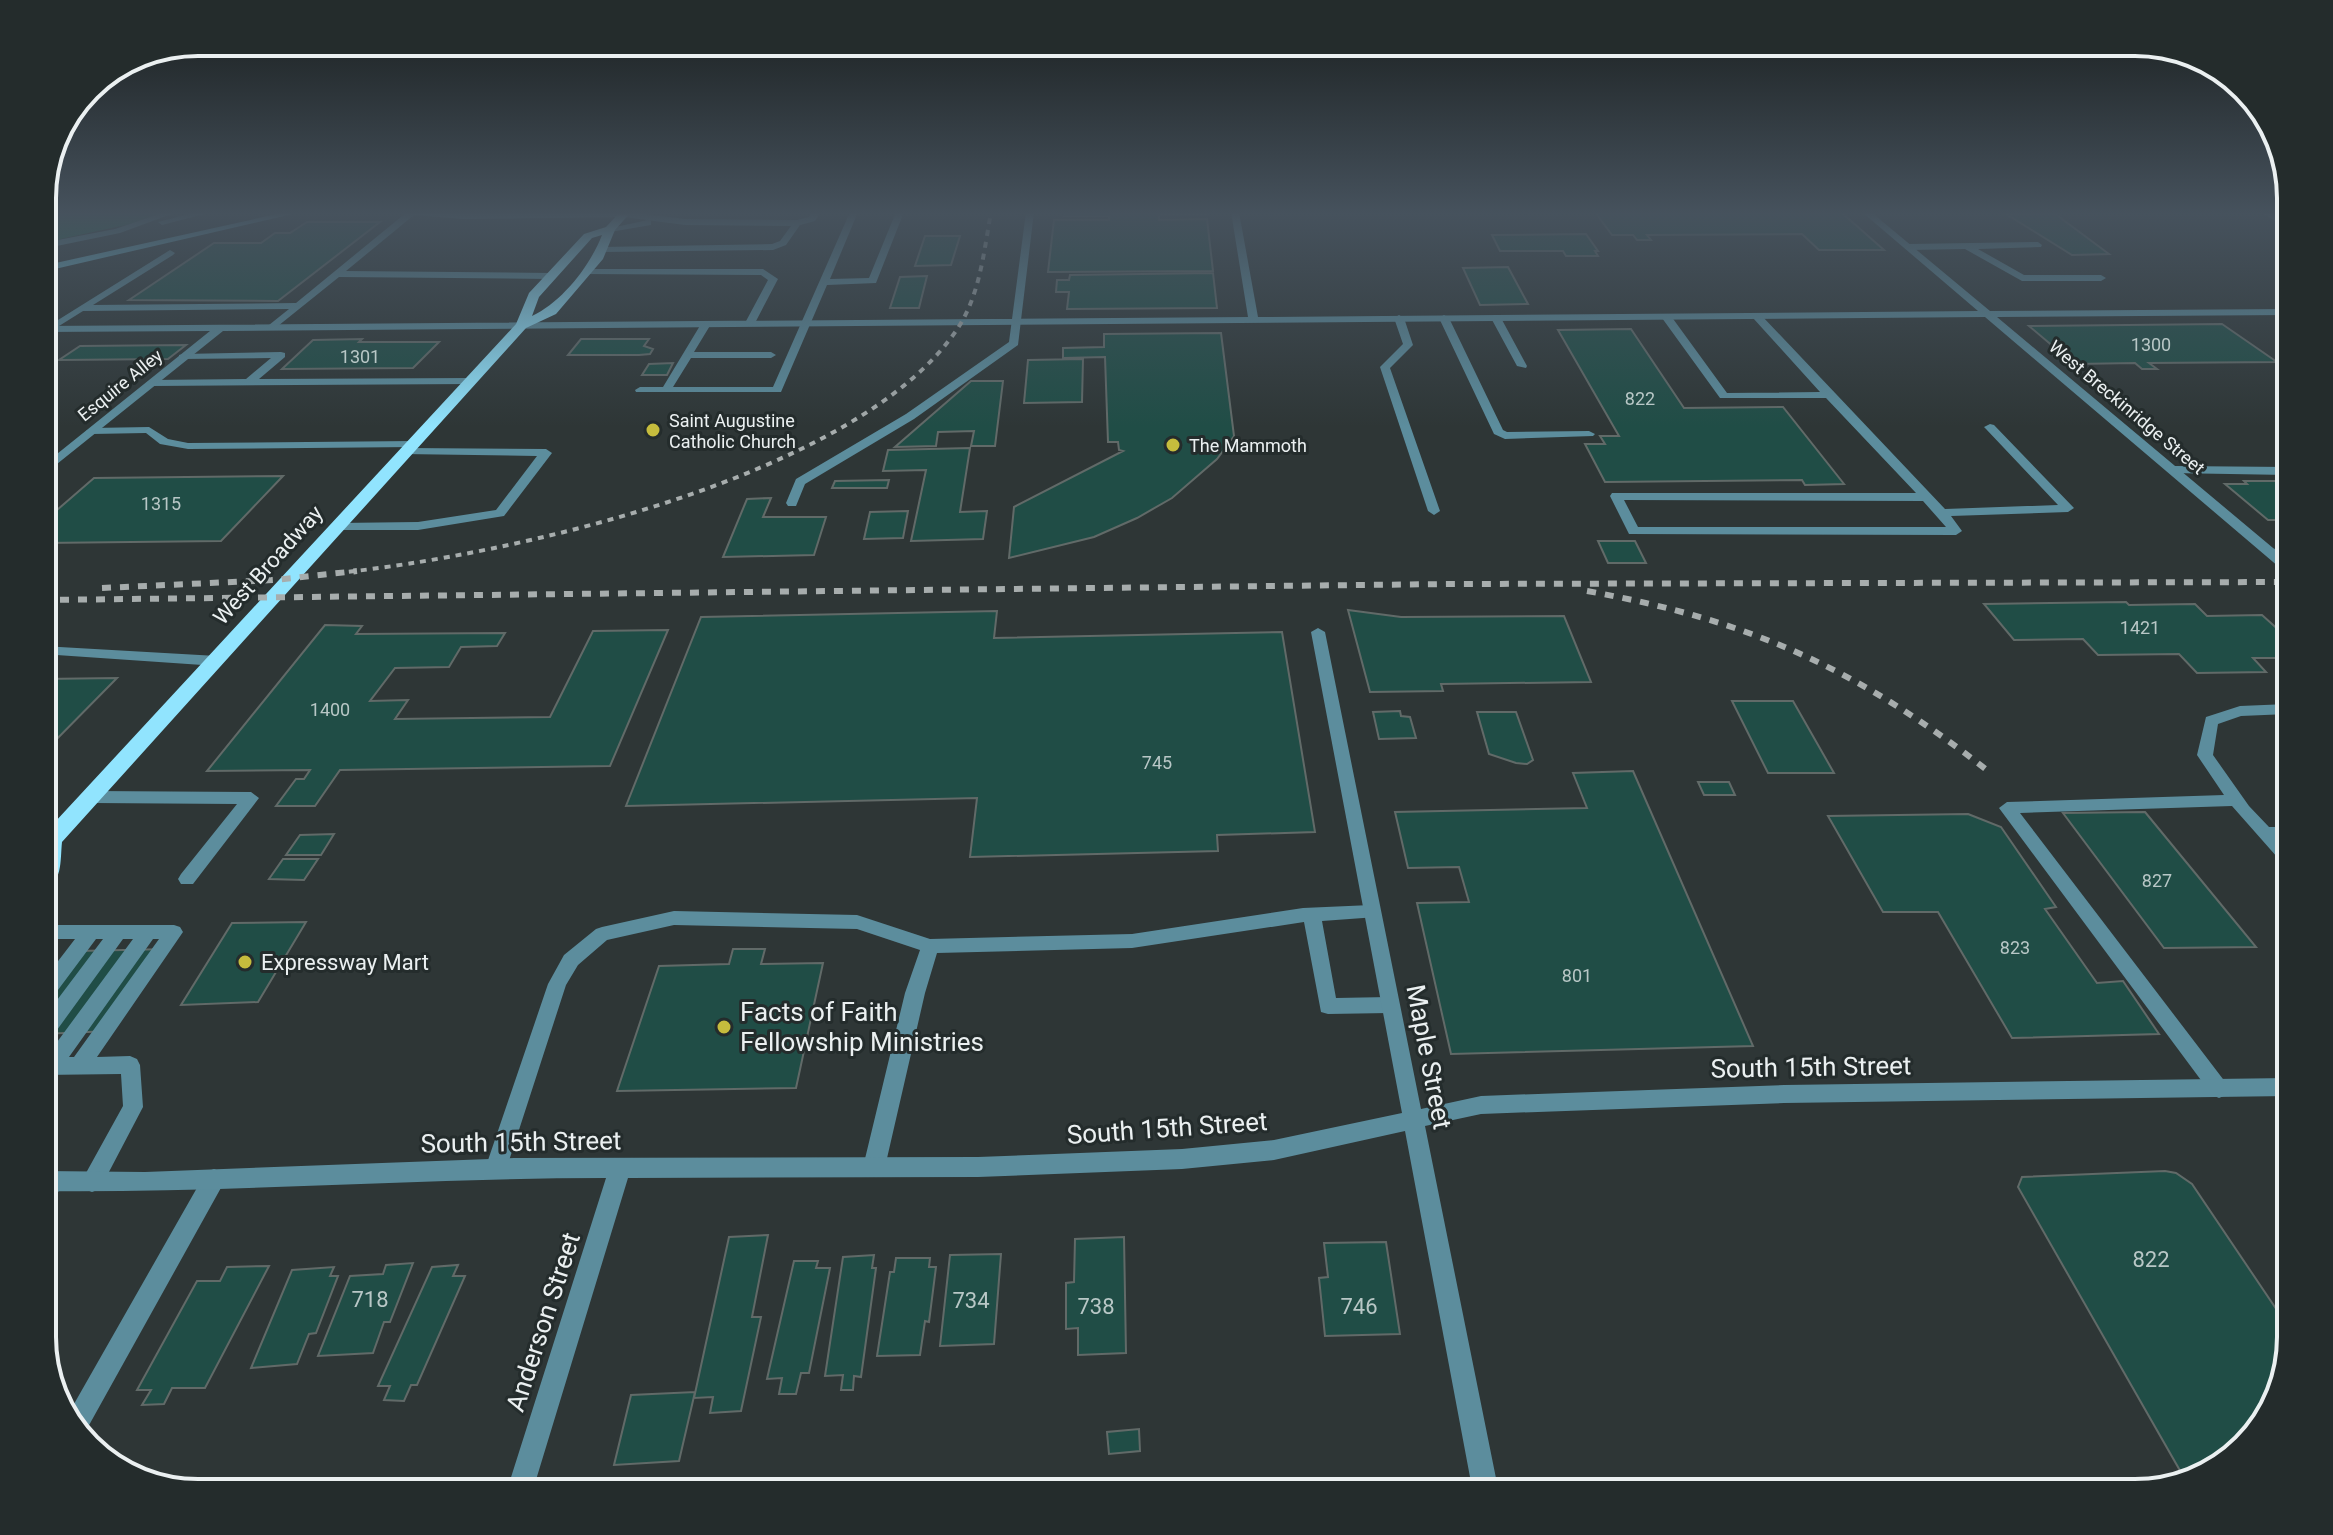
<svg xmlns="http://www.w3.org/2000/svg" width="2333" height="1535" font-family="Roboto,sans-serif">
<rect width="100%" height="100%" fill="#2e3636"/>
<path fill="#196e4e" d="M42 212H165L130 224 42 243Z"/>
<path fill="#204d46" stroke="#616a68" stroke-width="2" d="M1065 212H1207L1208 215H1159V220L1207 219 1213 271 1048 272 1054 220H1109V216H1064Z
M1595 212H1841L1884 250H1819L1802 234 1647 235 1651 240H1637L1633 235H1612Z
M2054 213 2109 254 2072 255 2006 214Z
M307 222H380L278 301 129 300 214 243H261L275 233H290Z
M1586 234 1598 251H1595L1598 256H1566L1563 251H1500L1492 235Z
M925 236H960L951 265 915 266Z
M1508 267 1528 304 1480 305 1463 268Z
M1213 273 1217 308 1067 309 1069 292H1056L1057 280H1069L1070 275Z
M927 276 919 308H890L900 277Z
M2222 324 2277 362 2149 363 2157 369H2142L2135 363 2074 364 2029 326Z
M1631 329 1684 408 1783 407 1844 484 1805 485 1802 480 1605 482 1585 444H1605L1600 436H1619L1558 330Z
M1221 333 1234 436 1217 459 1172 498 1137 518 1094 537 1009 558 1014 507 1123 451 1119 450 1118 442H1108L1105 357 1063 358V348L1104 347V334Z
M362 339 359 342H439L413 368 282 369 313 340Z
M581 339H649L644 346 653 349 650 354 639 355H568Z
M186 345 168 359 59 360 80 346Z
M1083 359 1082 402 1024 403 1028 360Z
M673 363 667 375H642L649 364Z
M971 381H1003L995 446H971L974 431 938 432 936 446 895 447Z
M970 448 960 512 987 511 983 539 911 541 926 470 883 471 888 450Z
M283 476 221 541 42 543V523L94 478Z
M889 480 887 488H832L835 481Z
M2244 481H2291V520H2268L2225 484H2247Z
M771 498 763 517H826L814 555 723 557 747 499Z
M908 511 903 538 864 539 870 512Z
M1598 541H1635L1646 563H1608Z
M2126 602 2129 605 2195 604 2207 616 2262 615 2291 641V658H2253L2266 672 2197 673 2179 654 2098 655 2083 639 2014 640 1984 604Z
M1348 610 1401 617 1564 616 1591 682 1441 684 1443 691 1370 692Z
M997 611 994 638 1282 632 1315 832 1217 835 1218 851 970 857 977 798 626 806 701 617Z
M325 625 362 626 356 634 505 633 497 646 461 647 449 667 395 668 370 701 408 700 395 719 550 717 593 631 668 630 610 766 340 770 315 806H276L296 779H304L310 770 207 771Z
M117 678 42 754V679Z
M1732 701H1793L1834 773H1768Z
M1400 711 1401 716 1410 717 1416 738 1379 739 1373 712Z
M1477 712H1516L1533 760 1527 764 1516 763 1489 754Z
M1633 771 1753 1046 1451 1054 1417 903 1469 902 1459 867 1408 868 1395 812 1587 808 1573 773Z
M1698 782H1729L1735 795H1704Z
M2145 812 2256 947 2164 948 2063 813Z
M1968 814 2001 827 2056 907 2045 909 2097 983 2123 981 2159 1034 2012 1038 1938 912H1883L1828 816Z
M334 834 321 855H286L300 835Z
M283 859H318L304 880 269 879Z
M306 922 258 1002 181 1005 232 923Z
M169 949 111 1031 42 1034V997L77 951Z
M733 949H765L761 964 823 963 796 1088 617 1091 659 966 729 964Z
M2165 1171 2176 1173 2192 1184 2291 1331 2264 1424 2204 1477 2186 1481 2018 1187 2022 1177Z
M768 1235 752 1317H761L741 1411 710 1413 713 1397 694 1398 729 1237Z
M1124 1237 1126 1353 1078 1355V1328L1066 1329V1283L1074 1282 1075 1239Z
M1386 1242 1400 1334 1325 1336 1319 1278 1328 1277 1324 1243Z
M1001 1254 994 1344 940 1346 950 1255Z
M874 1255 872 1268H876L861 1377 854 1376 853 1390H841L843 1375 825 1376 843 1257Z
M896 1258H930L929 1267H936L929 1322 925 1321 920 1355 877 1356 890 1272H894Z
M794 1261H818L816 1268H830L809 1373H801L796 1394H779L782 1378 767 1379Z
M413 1263 390 1322H384L373 1353 318 1356 350 1276 383 1274 386 1265Z
M458 1265 453 1276H465L417 1385H411L404 1401 384 1400 390 1386H378L432 1267Z
M269 1266 205 1388H172L164 1404 142 1405 151 1390H137L197 1281H220L227 1267Z
M334 1267 330 1276H338L316 1333 309 1334 297 1364 251 1368 292 1270Z
M695 1392 679 1461 614 1465 631 1395Z
M1139 1429 1140 1451 1109 1454 1107 1432Z"/>
<g fill="none" stroke-linecap="round" stroke-linejoin="round">
<path fill="#5c8d9d" fill-rule="evenodd" d="M165 212H177L120 233 42 249V243L115 229Z
M197 212H212L162 225 158 222Z
M407 212H627L685 219 797 220 809 217 813 212H821L815 221 800 225 786 245 773 250 603 252 600 251V247L772 244 780 241 791 226 685 225 624 217 463 219 414 215 346 271 551 273 556 276 551 279 339 277 273 330 268 327 269 325 289 309 83 311 51 331 42 330 170 250 175 253 173 255 93 305 296 303Z
M850 212H858L830 279 869 278 896 212H904L876 283 827 285 781 392H636L635 390 640 387H663L701 324 706 321 711 324 694 352H771L776 355 771 358H691L673 387H773Z
M1026 212H1034L1018 345 914 419 805 484 796 506H788L786 503 796 479 906 414 1009 342Z
M648 220 651 221V225L610 232 606 229Z
M2038 242 2042 245 2041 247 1978 249 2024 275H2101L2106 278 2101 281H2022L1965 249 1908 250 1904 247 1908 244Z
M586 269H763L778 279 755 323 750 326 745 323 768 280 761 275 583 274V270Z
M1399 315 1404 318 1413 345 1390 368 1440 511 1434 515 1428 511 1380 367 1403 344 1394 318Z
M1444 315 1449 318 1503 430 1507 432 1589 431 1595 434 1593 436 1505 439 1494 434 1439 318Z
M1667 315 1671 316 1727 393 1820 392 1753 318 1762 316 1945 509 2058 505 1986 429 1984 427 1990 424 1994 425 2074 508 2068 512 1951 516 1962 531 1956 535 1629 534 1610 496 1612 493H1916L1826 398H1720L1662 318ZM1624 500 1923 501 1946 527H1638Z
M1492 316 1501 318 1527 366 1526 368 1517 366 1491 318Z
M281 352 285 353V357L259 379 471 378 476 381 471 384 151 386 146 383 151 380 246 379 271 358 179 359V355L183 354Z
M149 427 168 439 188 443 414 441 420 444 414 447 188 449 160 444 146 433 92 434 86 431 92 428Z
M406 448 546 449 552 453 504 516 418 530H333L332 527 338 523 418 522 496 510 537 456 402 454V450Z
M2175 466 2291 467V475L2171 473V467Z
M2291 548V556L2271 557 2264 553 2271 549Z
M42 646 217 656 224 661 217 666 42 654Z
M2291 704V714L2241 716 2218 724 2213 755 2249 806 2269 827H2291V839H2280L2291 851V868L2285 866 2232 806 2020 813 2226 1083 2229 1089 2226 1095 2219 1098 2212 1095 1999 808 2007 802 2224 795 2197 755 2206 717 2240 706Z
M92 791 251 792 259 798 193 884H181L178 879 181 874 237 804 92 803 84 797Z
M1371 905 1377 907 1380 912 1377 917 1322 921 1336 998 1389 997 1396 999 1399 1005 1396 1011 1389 1013 1328 1014 1321 1012 1304 922 1132 948 937 953 925 993 885 1167 882 1174 874 1177 866 1174 863 1167 905 993 920 950 857 929 674 925 607 940 578 965 566 985 504 1176 496 1179 488 1176 485 1169 548 984 564 955 596 929 602 927 674 911 857 915 930 939 1132 934 1303 908Z
M42 925H174L180 927 183 932 97 1057 130 1056 137 1059 140 1065 143 1107 100 1189 92 1192 84 1189 81 1182 123 1106 121 1074 42 1075V1057H46L133 939H123L49 1041 42 1043V1020L103 939H96L49 1002 42 1005V982L75 939H42ZM153 939H159L74 1057H69Z
M214 1169 222 1172 225 1179 222 1186 83 1436 66 1418 206 1172Z
M54 1171 62 1174 65 1181 50 1205 42 1208C42 1193 38 1177 54 1171Z"/>
<path fill="#5c8d9d" fill-rule="evenodd" d="M1231 212H1239L1258 317 1978 311 1862 212H1871L1990 311 2291 309V315L1997 317 2291 563V574L2286 573 1985 317 223 331 42 476V466L210 331 42 332V326L1248 317Z
M2260 212H2270L2291 223V230Z
M1318 628 1325 632 1421 1109 1481 1096 1784 1085 2291 1078V1096L1784 1103 1481 1114 1425 1126 1499 1493H1473L1405 1131 1274 1160 1182 1169 978 1177 628 1178 532 1493H506L606 1178C418 1178 230 1193 42 1191V1171L145 1172 514 1158 978 1157 1182 1149 1274 1140 1402 1113 1311 632Z"/>
<path fill="#6ec0d9" fill-rule="evenodd" d="M286 212H301L42 272V266Z"/>
<path fill="#91e4fe" fill-rule="evenodd" d="M620 212H631L615 230 603 259 556 314 526 328 62 842C60 861 63 884 42 890V836L516 324 529 293 584 234 606 227ZM602 235C590 266 562 302 532 316L539 297 592 238Z"/>
<path stroke="#a7adad" stroke-width="4" stroke-dasharray="6 6" stroke-linecap="butt" d="M337 573C507 556 859 477 958 328 980 294 984 251 991 212"/>
<path stroke="#a7adad" stroke-width="6" stroke-dasharray="9 9" stroke-linecap="butt" d="M102 588 274 580 357 571
M1587 591C1753 621 1860 670 1992 774
M42 600 1448 584 2291 582"/>
</g>
<linearGradient id="sky" x2="0" y2="1"><stop stop-color="#191e1e"/><stop offset="0.5" stop-color="#46525d"/><stop offset="1" stop-color="#46525d" stop-opacity="0"/></linearGradient>
<rect width="2333" height="427" fill="url(#sky)"/>
<g fill="#c5bc3d" stroke="#242c2c" stroke-width="3">
<circle cx="653" cy="430" r="8"/>
<circle cx="1173" cy="445" r="8"/>
<circle cx="245" cy="962" r="8"/>
<circle cx="724" cy="1027" r="8"/>
</g>
<g text-anchor="middle" dominant-baseline="central" stroke-width="6" stroke-linejoin="round" paint-order="stroke">
<g font-size="18" fill="#b8c7c6">
<text x="2151" y="344">1300</text>
<text x="360" y="356">1301</text>
<text x="1640" y="398">822</text>
<text x="161" y="503">1315</text>
<text x="2140" y="627">1421</text>
<text x="330" y="709">1400</text>
<text x="1157" y="762">745</text>
<text x="2157" y="880">827</text>
<text x="2015" y="947">823</text>
<text x="1577" y="975">801</text>
</g>
<g font-size="18" fill="#ebf0f1" stroke="#242c2c">
<text transform="translate(120 385) rotate(-39)">Esquire Alley</text>
<text transform="translate(2127 407) rotate(40)">West Breckinridge Street</text>
</g>
<g font-size="18" fill="#ebf0f1" stroke="#242c2c" text-anchor="start">
<text x="669" y="420">Saint Augustine<tspan x="669" dy="21">Catholic Church</tspan></text>
<text x="1189" y="445">The Mammoth</text>
</g>
<g font-size="22" fill="#ebf0f1" stroke="#242c2c">
<text transform="translate(268 565) rotate(-48)">West Broadway</text>
</g>
<g font-size="22" fill="#ebf0f1" stroke="#242c2c" text-anchor="start">
<text x="261" y="962">Expressway Mart</text>
</g>
<g font-size="22" fill="#b8c7c6">
<text x="2151" y="1259">822</text>
<text x="370" y="1299">718</text>
<text x="971" y="1300">734</text>
<text x="1096" y="1306">738</text>
<text x="1359" y="1306">746</text>
</g>
<g font-size="26" fill="#ebf0f1" stroke="#242c2c" text-anchor="start">
<text x="740" y="1012">Facts of Faith<tspan x="740" dy="30">Fellowship Ministries</tspan></text>
</g>
<g font-size="26" fill="#ebf0f1" stroke="#242c2c">
<text transform="translate(1429 1057) rotate(79)">Maple Street</text>
<text transform="translate(1811 1067) rotate(-1)">South 15th Street</text>
<text transform="translate(1167 1128) rotate(-4)">South 15th Street</text>
<text transform="translate(521 1142) rotate(-1)">South 15th Street</text>
<text transform="translate(543 1322) rotate(-72)">Anderson Street</text>
</g>
</g>
<path d="M0 0H2333V1535H0ZM198 56H2135A142 142 0 0 1 2277 198V1337A142 142 0 0 1 2135 1479H198A142 142 0 0 1 56 1337V198A142 142 0 0 1 198 56Z" fill="#242c2c" fill-rule="evenodd"/>
<path fill="none" stroke="#ebf0f1" stroke-width="4" d="M198 56H2135A142 142 0 0 1 2277 198V1337A142 142 0 0 1 2135 1479H198A142 142 0 0 1 56 1337V198A142 142 0 0 1 198 56Z"/>
</svg>
